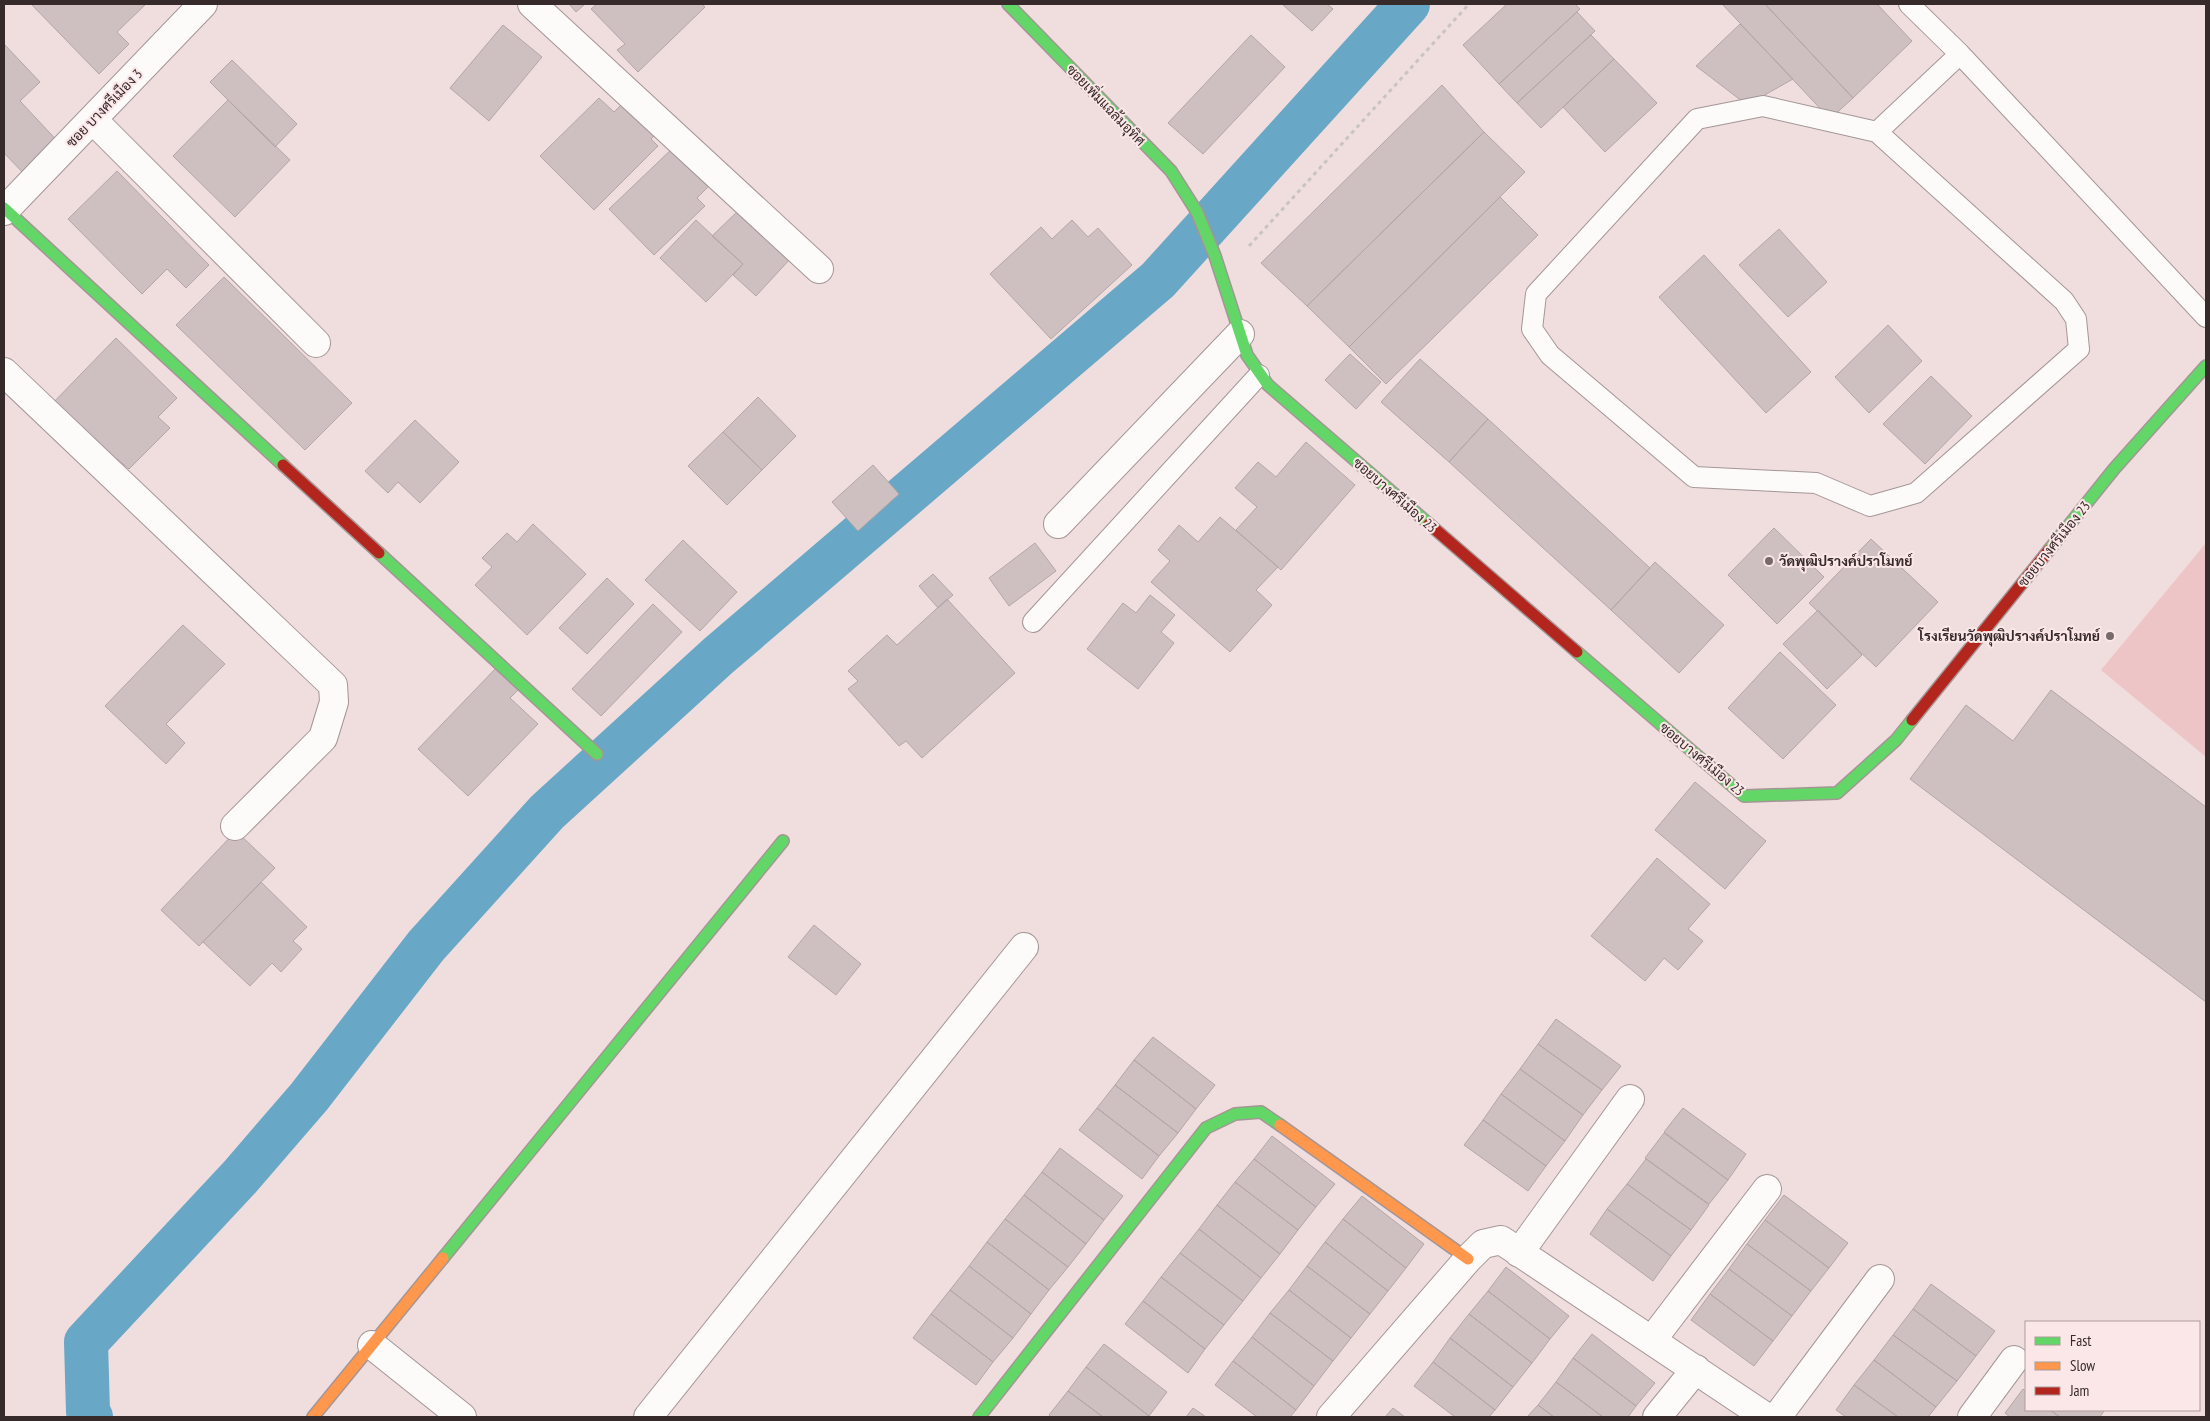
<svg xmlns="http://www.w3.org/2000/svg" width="2210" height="1421" font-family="'PT Sans Narrow',Sarabun,sans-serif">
<rect width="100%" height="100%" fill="#f0dede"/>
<path fill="#edc5c7" d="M2206 543V757L2101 670Z"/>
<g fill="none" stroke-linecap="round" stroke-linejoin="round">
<path stroke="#68a7c5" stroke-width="44" d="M91 1417 88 1412 86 1342 240 1177 309 1097 426 946 547 812 718 656 1158 280 1408 4"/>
</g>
<path fill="#cec0c0" stroke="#b4a6a6" d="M31 4H146L117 32 129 44 99 74Z
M569 4H585L576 12Z
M597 4H702L705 7 638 72 617 50 625 44 591 9Z
M1282 4H1327L1333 9 1312 31Z
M1507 4H1575L1580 9 1499 84 1463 45Z
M1722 4H1765L1853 98 1830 119Z
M1765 4H1877L1912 41 1853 98Z
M1577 12 1595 31 1517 103 1499 84Z
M1740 24 1793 79 1747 105 1696 66Z
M503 25 542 57 489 121 450 88Z
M1251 35 1285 67 1203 154 1168 123Z
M1591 35 1614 59 1541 128 1517 103Z
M4 44 40 82 20 101 63 147 29 179 4 153Z
M1614 59 1657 103 1605 152 1563 107Z
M232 60 297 124 275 147 210 82Z
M1442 85 1484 132 1307 306 1261 263Z
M599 98 614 112 625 101 657 133 651 139 658 146 594 210 540 156Z
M228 100 290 160 235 217 173 156Z
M1484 132 1525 172 1349 347 1307 306Z
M676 145 712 183 697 198 705 206 654 255 609 209Z
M117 171 209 265 186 288 167 269 142 294 68 219Z
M1500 197 1538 235 1386 384 1349 347Z
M740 209 792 257 756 296 733 275 743 264 712 236Z
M696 220 743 264 706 302 660 258Z
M1072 220 1088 237 1098 228 1132 265 1051 339 990 274 1041 227 1052 239Z
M1779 229 1827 282 1788 317 1739 265Z
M1704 255 1811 372 1766 413 1659 297Z
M224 277 352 403 305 450 176 325Z
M1888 325 1922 361 1869 413 1835 377Z
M116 338 177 398 158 417 170 428 129 469 117 459 107 469 46 410Z
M1350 354 1381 382 1356 409 1325 380Z
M1420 359 1488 419 1449 462 1381 402Z
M1931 376 1972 416 1925 464 1883 424Z
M758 397 796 436 762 470 723 432Z
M1488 419 1650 568 1611 610 1449 462Z
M415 420 459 462 420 503 398 482 388 493 365 471Z
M723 432 762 470 727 505 688 466Z
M1306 442 1355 485 1281 570 1236 530 1257 507 1235 488 1258 462 1276 477Z
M873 465 899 494 858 531 832 502Z
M1220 517 1278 567 1256 590 1272 605 1230 652 1151 582 1170 561 1158 550 1179 525 1198 542Z
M533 524 586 574 527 635 475 585 492 567 482 558 507 533 517 542Z
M1774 528 1824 577 1777 624 1728 575Z
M1871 539 1938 602 1876 667 1809 603Z
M683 540 737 592 700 631 645 580Z
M1035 543 1056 571 1009 606 989 578Z
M1655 562 1724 625 1679 673 1611 610Z
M933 574 953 595 938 608 919 586Z
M607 578 634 604 587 654 559 628Z
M1150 595 1175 615 1161 632 1174 643 1138 689 1087 649 1123 603 1136 613Z
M947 599 1015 673 922 758 906 741 899 746 848 689 858 681 848 671 887 635 897 645Z
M653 604 682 632 601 716 572 689Z
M1818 610 1862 655 1827 689 1783 644Z
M183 625 225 664 166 724 185 743 166 764 105 706Z
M1780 652 1836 705 1783 759 1728 708Z
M498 666 520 688 510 698 538 724 468 796 418 749Z
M2051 690 2206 807V1002L1910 779 1966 705 2013 741Z
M1695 782 1766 841 1725 889 1655 830Z
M236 831 275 868 199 946 161 910Z
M1657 858 1710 904 1688 929 1703 941 1678 970 1664 958 1645 981 1591 936Z
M261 882 307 927 293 941 302 949 281 972 272 963 250 986 203 942Z
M814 925 861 964 836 995 788 957Z
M1556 1019 1621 1066 1602 1090 1538 1044Z
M1153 1037 1215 1085 1196 1109 1134 1060Z
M1538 1044 1602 1090 1583 1115 1520 1069Z
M1134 1060 1196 1109 1178 1133 1115 1085Z
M1520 1069 1583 1115 1565 1141 1501 1094Z
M1115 1085 1178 1133 1159 1156 1097 1108Z
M1501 1094 1565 1141 1546 1166 1483 1120Z
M1097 1108 1159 1156 1142 1179 1079 1130Z
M1683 1108 1746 1154 1728 1180 1664 1132Z
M1483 1120 1546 1166 1528 1191 1464 1145Z
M1664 1133 1728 1180 1709 1204 1645 1158Z
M1272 1136 1335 1184 1316 1207 1254 1159Z
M1060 1148 1123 1196 1104 1220 1042 1172Z
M1254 1159 1316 1207 1298 1230 1235 1182Z
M1646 1159 1709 1205 1691 1230 1627 1184Z
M1042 1172 1104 1220 1086 1244 1024 1195Z
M1235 1182 1298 1230 1280 1254 1217 1205Z
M1627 1184 1691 1230 1671 1256 1607 1209Z
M1024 1195 1086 1244 1068 1267 1005 1219Z
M1784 1195 1848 1243 1829 1268 1765 1220Z
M1362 1196 1424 1244 1406 1268 1343 1219Z
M1217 1205 1280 1254 1261 1278 1199 1229Z
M1607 1209 1671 1256 1653 1281 1590 1234Z
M1005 1219 1068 1267 1049 1290 987 1242Z
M1343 1219 1406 1268 1388 1291 1325 1242Z
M1765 1220 1829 1268 1811 1291 1747 1244Z
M1199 1229 1261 1278 1243 1301 1180 1253Z
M987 1242 1049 1290 1031 1314 969 1266Z
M1325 1242 1388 1291 1370 1314 1307 1266Z
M1747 1244 1811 1291 1792 1316 1729 1269Z
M1180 1253 1243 1301 1224 1325 1161 1277Z
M969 1266 1031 1314 1013 1338 950 1290Z
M1307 1266 1370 1314 1351 1338 1289 1290Z
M1506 1267 1569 1316 1550 1339 1488 1291Z
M1729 1269 1792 1316 1773 1341 1710 1294Z
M1161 1277 1224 1325 1205 1349 1143 1301Z
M1931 1284 1995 1331 1976 1356 1913 1309Z
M950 1290 1013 1338 993 1362 931 1314Z
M1289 1290 1351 1338 1333 1361 1270 1313Z
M1488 1291 1550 1339 1532 1363 1469 1314Z
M1710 1294 1773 1341 1754 1366 1691 1320Z
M1143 1301 1205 1349 1188 1373 1125 1324Z
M1913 1309 1976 1356 1957 1381 1893 1335Z
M1270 1313 1333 1361 1314 1386 1252 1337Z
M931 1314 993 1362 976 1385 913 1338Z
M1469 1314 1532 1363 1513 1387 1450 1338Z
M1592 1334 1655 1383 1636 1406 1573 1358Z
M1893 1335 1957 1381 1936 1407 1874 1360Z
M1252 1337 1314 1386 1296 1410 1233 1361Z
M1450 1338 1513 1387 1495 1410 1433 1362Z
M1104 1344 1167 1392 1149 1416 1086 1367Z
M1573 1358 1636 1406 1628 1417H1603L1556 1382Z
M1874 1360 1936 1407 1928 1417H1898L1854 1385Z
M1233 1361 1296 1410 1290 1417H1257L1215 1385Z
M1433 1362 1495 1410 1489 1417H1455L1414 1386Z
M1086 1367 1149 1416 1147 1417H1103L1068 1391Z
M1556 1382 1603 1417H1554L1538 1405Z
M1854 1385 1898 1417H1846L1836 1410Z
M2023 1389 2026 1392V1410H2050L2060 1417H2010L2005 1413Z
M1068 1391 1103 1417H1051L1049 1415Z
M1538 1405 1554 1417H1527Z
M1193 1408 1206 1417H1186Z
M1393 1408 1405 1417H1385Z
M2050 1410H2102L2104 1411 2100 1417H2060Z"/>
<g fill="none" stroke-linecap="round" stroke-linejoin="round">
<defs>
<path id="lane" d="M1909 4 1960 54 2206 317
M1877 132 2064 301 2076 319 2079 349 1916 493 1870 506 1816 483 1694 477 1550 355 1532 329 1536 294 1697 119 1763 106 1877 132 1960 54
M1033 622 1259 375"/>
<path id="street" d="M532 4 819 269
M93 120 316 343
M4 211 203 4
M4 372 333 685 334 702 323 738 235 826
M1058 524 1240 334
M1519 1253 1630 1099
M1652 1340 1767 1189
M372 1345 462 1417
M648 1417 1024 947
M1331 1417 1468 1259 1483 1244 1501 1240 1766 1417
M1657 1417 1696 1369
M1777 1417 1880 1279
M1972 1417 2014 1360"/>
<path id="fast" d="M1008 4 1171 171 1197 212 1215 256 1247 355 1268 385 1429 524
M4 208 283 465
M2049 550 2114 469 2206 366
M379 553 597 754
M1577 652 1744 796 1837 793 1896 740 1912 720
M443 1258 783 841
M979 1417 1206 1128 1235 1114 1261 1112 1280 1125"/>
<path id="slow" d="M1280 1125 1468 1259
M313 1417 443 1258"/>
<path id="jam" d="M283 465 379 553
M1429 524 1577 652
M1912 720 2049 550"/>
</defs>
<use href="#lane" stroke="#a49696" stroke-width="22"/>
<use href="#street" stroke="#a49696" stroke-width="30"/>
<use href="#fast" stroke="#a49696" stroke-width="14"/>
<use href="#slow" stroke="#a49696" stroke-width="14"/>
<use href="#jam" stroke="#a49696" stroke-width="14"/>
<path stroke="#cac3c3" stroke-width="3" stroke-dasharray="4 4" stroke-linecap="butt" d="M1249 246 1469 4"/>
<use href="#lane" stroke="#fdfafa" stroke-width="20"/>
<use href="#street" stroke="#fdfafa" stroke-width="28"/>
<use href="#fast" stroke="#63d668" stroke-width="11"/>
<use href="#slow" stroke="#ff974d" stroke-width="11"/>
<use href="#jam" stroke="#b3261e" stroke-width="11"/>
</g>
<g fill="#78696a" stroke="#fbe7e8" stroke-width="2">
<circle cx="1769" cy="561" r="5"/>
<circle cx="2110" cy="636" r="5"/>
</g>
<g text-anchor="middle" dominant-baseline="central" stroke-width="4" stroke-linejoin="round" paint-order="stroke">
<g font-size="14" fill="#372a2b" stroke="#fbe7e8">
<text transform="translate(1106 105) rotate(46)">ซอยเพิ่มแฉล้มอุทิศ</text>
<text transform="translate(104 108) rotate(-46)">ซอย บางศรีเมือง 3</text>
<text transform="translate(1395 495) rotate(41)">ซอยบางศรีเมือง 23</text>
<text transform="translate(2054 544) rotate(-51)">ซอยบางศรีเมือง 23</text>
<text transform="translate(1702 759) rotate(40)">ซอยบางศรีเมือง 23</text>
</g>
<g font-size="14" font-weight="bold" fill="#372a2b" stroke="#fbe7e8" text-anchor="start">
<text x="1779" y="561">วัดพุฒิปรางค์ปราโมทย์</text>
<text x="2100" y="636" text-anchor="end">โรงเรียนวัดพุฒิปรางค์ปราโมทย์</text>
</g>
</g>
<rect width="2210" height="1421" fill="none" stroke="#372a2b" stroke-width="10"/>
<rect x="2025" y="1321" width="175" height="90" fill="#fbe7e8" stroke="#ad9b9c"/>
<rect x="2035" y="1337" width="25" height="8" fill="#63d668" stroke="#ad9b9c"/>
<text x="2070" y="1346" font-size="15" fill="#372a2b">Fast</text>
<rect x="2035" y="1362" width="25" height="8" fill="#ff974d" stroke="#ad9b9c"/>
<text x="2070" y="1371" font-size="15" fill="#372a2b">Slow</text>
<rect x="2035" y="1387" width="25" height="8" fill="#b3261e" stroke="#ad9b9c"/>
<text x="2070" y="1396" font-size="15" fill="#372a2b">Jam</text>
</svg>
